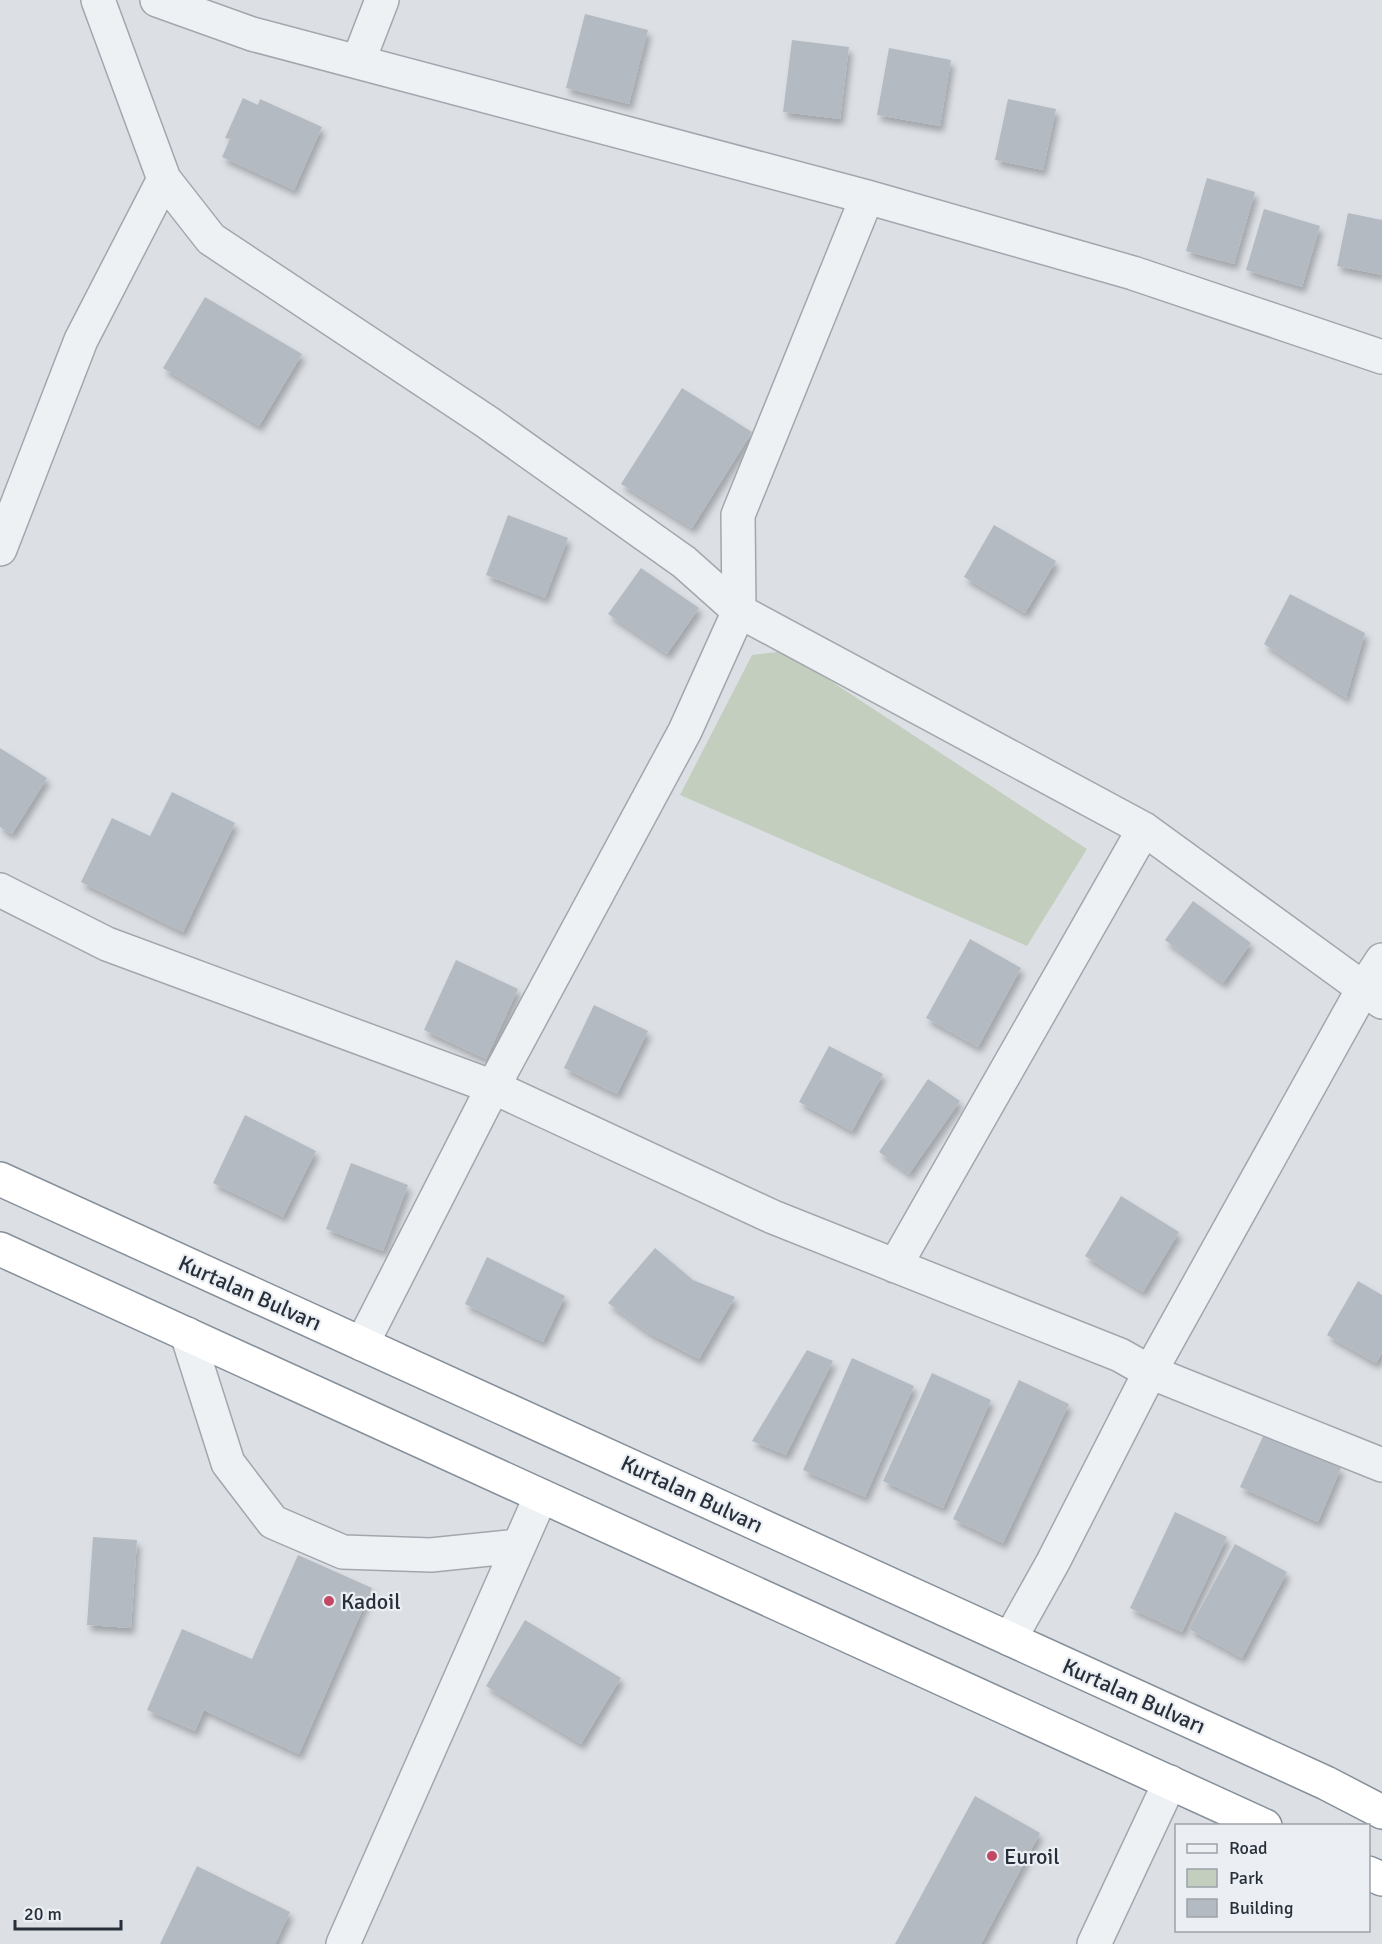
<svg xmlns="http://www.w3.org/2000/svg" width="1382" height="1944" font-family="Signika,sans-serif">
<defs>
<filter id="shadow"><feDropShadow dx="3.5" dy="6" stdDeviation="3" flood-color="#0004"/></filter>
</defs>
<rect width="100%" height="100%" fill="#dce0e5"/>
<path fill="#c3cebe" d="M785 651 1087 849 1027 946 680 795 752 655Z"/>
<path fill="#b4bac1" filter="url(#shadow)" d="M585 14 648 30 629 104 566 88Z
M792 40 849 47 840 119 783 112Z
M889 48 951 60 940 126 877 115Z
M243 98 258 105 260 99 322 127 294 190 222 157 230 139 225 138Z
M1008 99 1056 109 1043 170 995 160Z
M1207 178 1255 192 1234 264 1186 251Z
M1264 209 1320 226 1302 287 1246 270Z
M1348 213 1382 220V275L1337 266Z
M205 297 302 354 259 426 163 368Z
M682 388 752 432 692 528 621 484Z
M508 515 568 538 545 598 486 575Z
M994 525 1056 561 1025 613 964 577Z
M641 568 699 608 667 654 608 614Z
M1290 594 1365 633 1346 698 1264 644Z
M0 748 47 778 12 834 0 827Z
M172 792 235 823 183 932 81 882 112 818 150 836Z
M1193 901 1251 943 1223 983 1165 940Z
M970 939 1021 968 978 1047 926 1018Z
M456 960 518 989 486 1059 424 1030Z
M594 1005 648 1031 617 1094 564 1068Z
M829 1046 883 1074 852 1131 799 1102Z
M928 1079 960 1101 909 1174 879 1152Z
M245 1115 316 1151 283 1217 213 1183Z
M351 1163 408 1185 383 1251 326 1229Z
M1121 1196 1179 1232 1143 1292 1085 1256Z
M655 1248 693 1280 735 1297 699 1359 649 1333 608 1303Z
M487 1257 565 1296 543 1342 465 1304Z
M1358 1281 1382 1295V1353L1376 1363 1327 1335Z
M807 1350 833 1361 786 1455 752 1441Z
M852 1358 914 1386 865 1497 803 1470Z
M932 1373 991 1400 943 1508 883 1481Z
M1019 1380 1069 1404 1003 1543 953 1519Z
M1264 1434 1341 1468 1318 1522 1240 1487Z
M1175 1512 1227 1537 1182 1632 1130 1608Z
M93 1537 137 1540 131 1628 87 1625Z
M1235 1544 1287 1572 1242 1658 1189 1629Z
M298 1555 372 1588 299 1754 204 1710 195 1731 147 1710 182 1629 252 1659Z
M525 1620 621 1678 581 1744 486 1686Z
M975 1796 1040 1833 981 1944H895Z
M197 1866 290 1912 275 1944H160Z"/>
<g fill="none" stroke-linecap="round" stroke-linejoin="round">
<defs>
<path id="minor" d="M98 0 164 179 211 239 487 422 684 562 739 611 1144 829 1382 1002
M157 0 252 34 867 197 1133 273 1382 357
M358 62 382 0
M0 549 81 340 164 179
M0 890 107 944 493 1087 773 1217 1120 1355 1150 1372 1382 1465
M895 1266 1144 829
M187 1334 228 1463 273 1522 343 1552 431 1555 519 1546
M362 1344 493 1087 685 731 739 611 738 515 867 197
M1010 1639 1053 1562 1150 1372 1363 989 1382 960
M343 1944 541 1496
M1094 1944 1170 1782"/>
<path id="highway" d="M0 1179 1326 1783 1382 1812
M0 1249 1265 1826
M1368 1873 1382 1879"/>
</defs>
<use href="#minor" stroke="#a2a7ae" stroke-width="36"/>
<use href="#highway" stroke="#858f9a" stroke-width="36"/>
<use href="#minor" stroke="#eef1f4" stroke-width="33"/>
<use href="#highway" stroke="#fff" stroke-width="33"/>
</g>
<g fill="#c24964" stroke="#ebeff3" stroke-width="2">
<circle cx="329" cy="1601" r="6"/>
<circle cx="992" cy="1856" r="6"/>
</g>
<g text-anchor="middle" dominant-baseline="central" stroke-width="4.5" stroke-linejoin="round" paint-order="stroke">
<g font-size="22" fill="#272f3a" stroke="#ebeff3">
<text transform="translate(250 1293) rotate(24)">Kurtalan Bulvarı</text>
<text transform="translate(692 1494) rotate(25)">Kurtalan Bulvarı</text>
<text transform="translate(1134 1696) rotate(24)">Kurtalan Bulvarı</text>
</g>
<g font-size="22" fill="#272f3a" stroke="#ebeff3" text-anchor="start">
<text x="341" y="1601">Kadoil</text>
<text x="1004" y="1856">Euroil</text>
</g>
</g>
<rect x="1175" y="1824" width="195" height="108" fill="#ebeff3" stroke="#9da2a9" stroke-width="1.5"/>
<rect x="1187" y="1844" width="30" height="9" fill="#eef1f4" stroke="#9da2a9" stroke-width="1.5"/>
<text x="1229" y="1854" font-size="18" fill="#272f3a">Road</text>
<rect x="1187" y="1869" width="30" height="18" fill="#c3cebe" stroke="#9da2a9" stroke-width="1.5"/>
<text x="1229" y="1884" font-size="18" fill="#272f3a">Park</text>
<rect x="1187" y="1899" width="30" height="18" fill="#b4bac1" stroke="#9da2a9" stroke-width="1.5"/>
<text x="1229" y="1914" font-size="18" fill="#272f3a">Building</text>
<path d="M15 1920v9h106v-9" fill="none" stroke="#272f3a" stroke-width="3"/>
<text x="24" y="1920" font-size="18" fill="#272f3a" stroke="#ebeff3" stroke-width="4.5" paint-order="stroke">20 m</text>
</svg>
